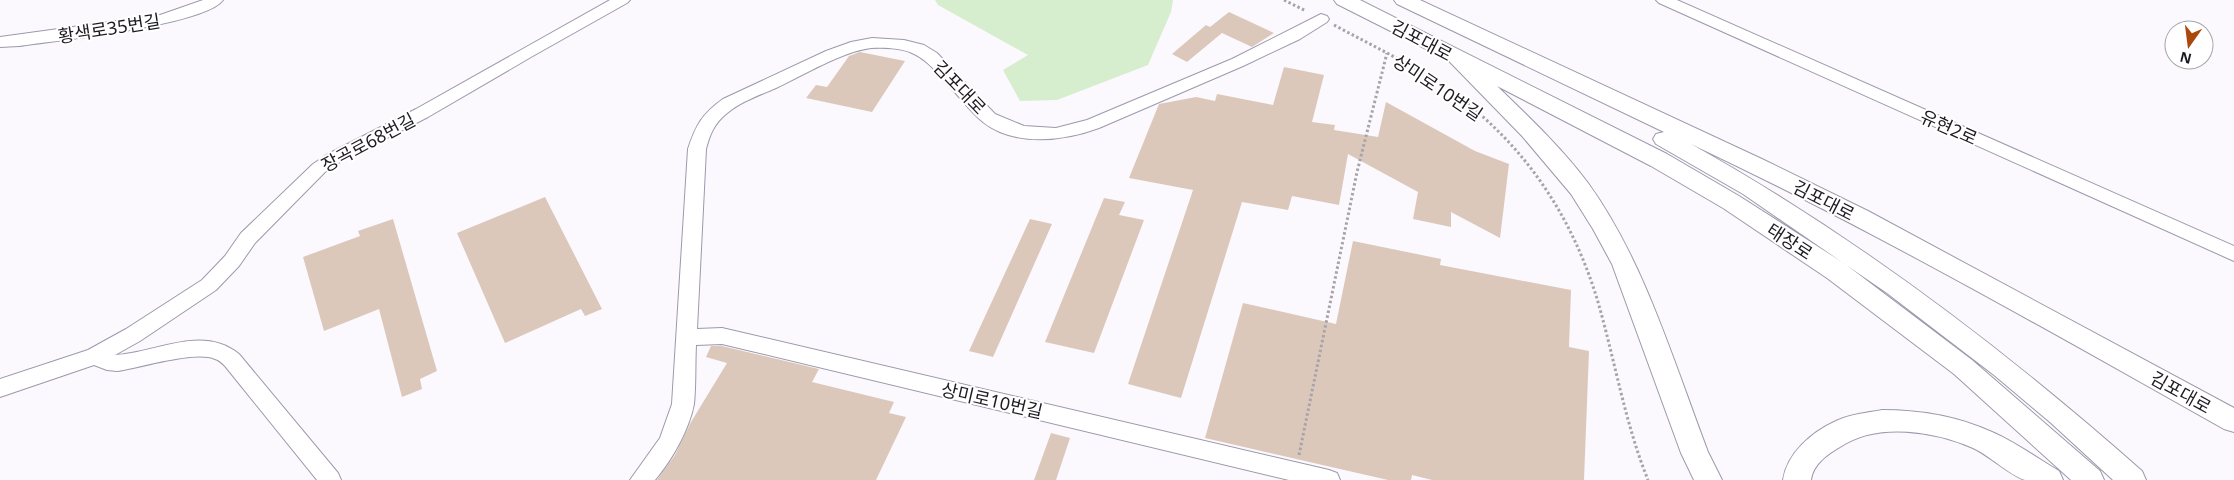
<svg xmlns="http://www.w3.org/2000/svg" width="2234" height="480" font-family="'Noto Sans','Noto Sans KR',sans-serif">
<rect width="100%" height="100%" fill="#fbf9fe"/>
<path fill="#d6edce" d="M935 0H1173L1171 12 1148 65 1057 100 1020 101 1003 70 1028 55 938 5Z"/>
<path fill="#dcc8bb" d="M1229 12 1274 33 1252 47 1222 33 1187 62 1172 54 1206 25 1210 27Z
M860 52 905 61 872 112 806 98 816 85 827 87 849 56Z
M1284 67 1324 75 1312 122 1335 125 1334 130 1378 137 1386 102 1475 151 1509 164 1500 238 1451 212V227L1413 219 1418 192 1348 154 1339 205 1292 196 1288 210 1242 202 1181 398 1128 384 1193 190 1129 178 1159 104 1196 97 1215 101 1217 94 1273 105Z
M545 197 602 309 585 316 581 309 505 343 457 233Z
M1104 198 1125 202 1119 215 1144 220 1094 353 1045 342Z
M393 219 437 371 420 379 422 389 402 397 379 309 324 331 303 257 360 236 358 231Z
M1030 219 1052 224 993 357 969 351Z
M1353 241 1441 259 1440 265 1571 290 1569 347 1589 351 1584 480H1432L1412 475 1411 480H1388L1205 438 1243 303 1336 324Z
M711 346H722L819 369 812 382 894 402 889 413 906 417 876 480H657L675 455 691 422 727 363 706 357Z
M1051 433 1070 438 1056 480H1034Z"/>
<g fill="none" stroke-linecap="round" stroke-linejoin="round">
<defs>
<path id="minor" d="M203 0H223C206 25 54 41 19 46L0 47V37L160 15Z
M610 0H630L627 3 531 57 428 117 340 162 325 172 255 243 239 266 216 290 140 341 115 355C156 353 202 324 239 354L338 473 341 480H317L225 366C222 363 219 360 215 359 195 350 140 368 117 371L107 370 94 365 0 397V379L88 350 126 329 202 280 225 256 241 233 313 164 328 154 416 109Z
M1656 0H1677L2234 246V261L1659 3Z
M1321 14 1327 16 1329 19 1327 22 1300 39 1243 66 1099 128C1064 141 1014 147 983 122 970 112 960 97 949 86 938 74 927 59 912 53 902 48 883 47 871 48 841 52 804 75 776 88 760 95 740 102 726 114 714 124 710 134 706 149L697 329 722 328 1329 470 1337 473 1340 480H1289L722 344 696 345C695 364 696 385 694 404 689 430 672 460 655 480H630L660 438 672 404 688 149C696 125 702 114 723 99L826 51 851 42 872 38 904 40 924 45 937 53 995 114 1024 126 1056 128 1087 120 1232 59Z"/>
<path id="major" d="M1334 0H1360L1667 154 1739 196 1845 264 1972 360 2100 471 2104 480H2071L1954 374 1827 278 1723 208 1651 166 1497 86C1528 116 1562 148 1588 183 1644 260 1674 363 1708 452L1722 480H1694L1681 453 1612 264 1593 229 1571 194 1522 136 1448 60 1337 4Z
M1394 0H1420L1764 160 1868 211 2234 408V432L2224 429C2048 330 1873 230 1691 144 1854 235 2003 348 2142 471L2146 480H2113L2051 423 1994 375 1887 293 1743 194 1656 144 1653 139 1656 134 1664 132 1397 4Z
M1882 410C1920 410 1957 416 1992 432 2015 442 2037 458 2059 471L2063 480C2052 480 2035 480 2025 480 2009 475 1989 455 1973 448 1934 431 1877 422 1840 447 1828 454 1813 464 1811 480H1783C1787 453 1812 432 1836 421 1850 414 1867 413 1882 410Z"/>
</defs>
<use href="#minor" stroke="#9d98ab" stroke-width="2"/>
<use href="#major" stroke="#9d98ab" stroke-width="2"/>
<path stroke="#a6a4aa" stroke-width="3" stroke-dasharray="2.5 2.5" stroke-linecap="butt" d="M1284 0 1306 11
M1334 25C1373 46 1413 65 1449 90 1523 142 1572 215 1598 302 1615 361 1625 423 1648 480
M1299 455 1357 172 1387 53"/>
<use href="#minor" fill="#fff" fill-rule="evenodd"/>
<use href="#major" fill="#fff" fill-rule="evenodd"/>
</g>
<g text-anchor="middle" dominant-baseline="central" stroke-width="4" stroke-linejoin="round" paint-order="stroke">
<g font-size="18" fill="#1e1b23" stroke="#fff">
<text transform="translate(109 28) rotate(-9)">황색로35번길</text>
<text transform="translate(1422 40) rotate(28)">김포대로</text>
<text transform="translate(960 87) rotate(46)">김포대로</text>
<text transform="translate(1438 87) rotate(34)">상미로10번길</text>
<text transform="translate(1949 127) rotate(24)">유현2로</text>
<text transform="translate(368 142) rotate(-28)">장곡로68번길</text>
<text transform="translate(1824 200) rotate(27)">김포대로</text>
<text transform="translate(1790 241) rotate(33)">태장로</text>
<text transform="translate(2181 392) rotate(29)">김포대로</text>
<text transform="translate(992 400) rotate(13)">상미로10번길</text>
</g>
</g>
<g transform="translate(2189 45) rotate(194)"><circle r="24" fill="#ffffff" stroke="#a5a4a7"/>
<path d="M0-4L9 19L0 12L-9 19Z" fill="#aa480a"/>
<text y="-8" font-size="14" font-weight="bold" text-anchor="middle" fill="#1e1b23">N</text>
</g>
</svg>
